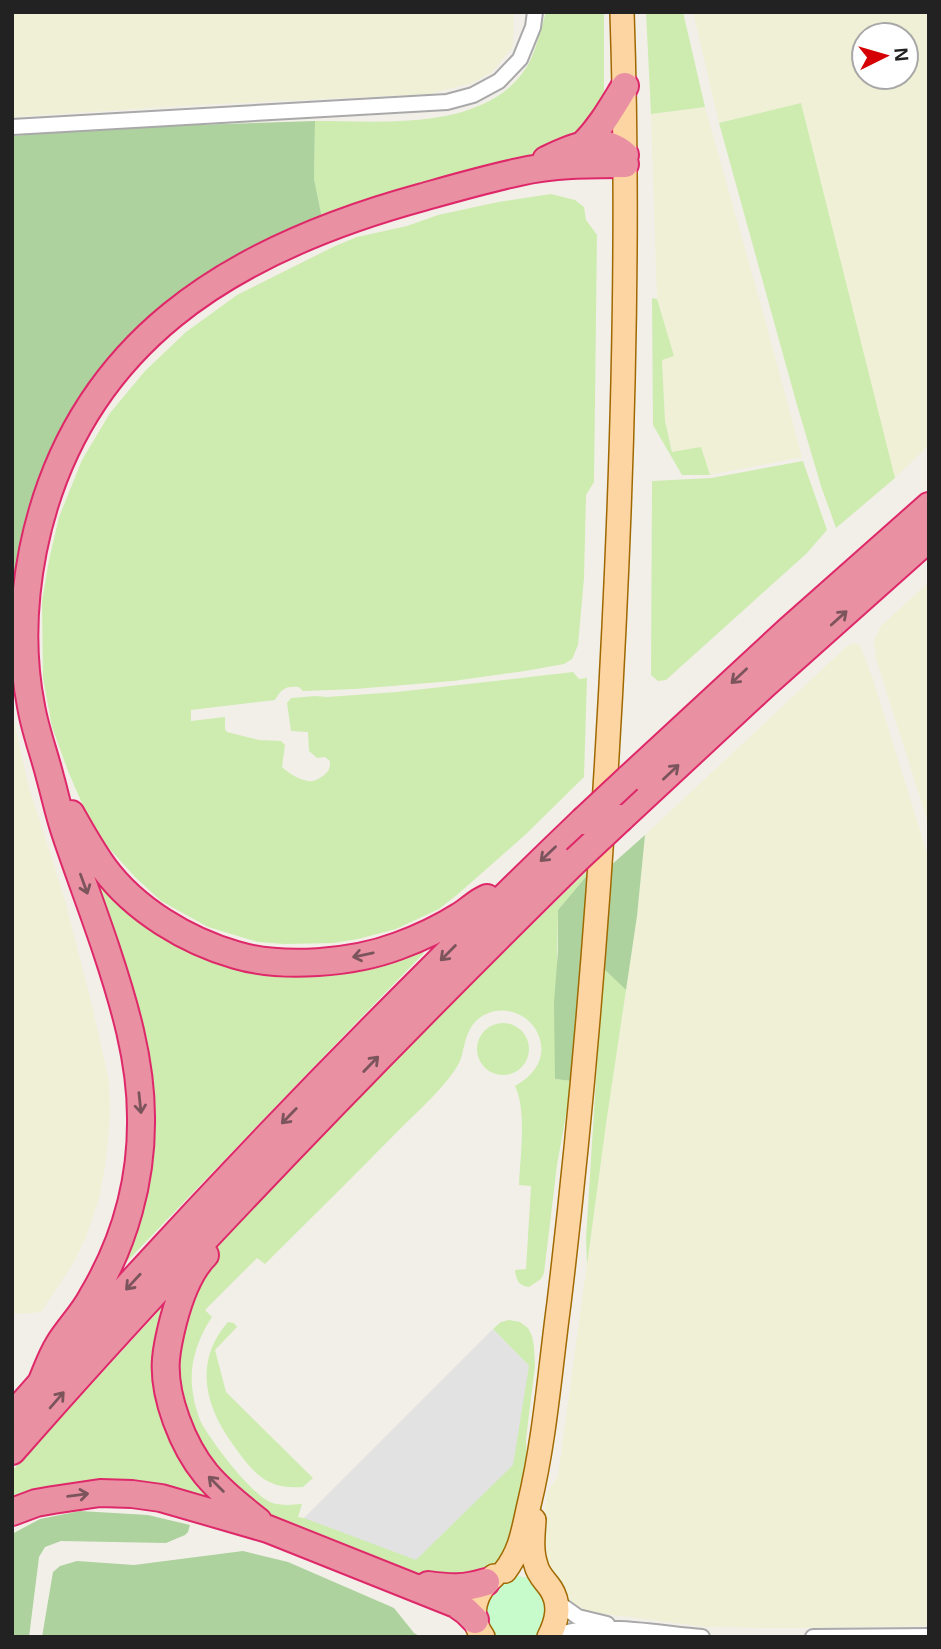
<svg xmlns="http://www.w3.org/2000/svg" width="941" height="1649" font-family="Helvetica,sans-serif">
<rect width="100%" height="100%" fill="#f2efe9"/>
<path fill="#eff0d5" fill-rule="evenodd" d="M12 12H514L513 47 491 73 472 83 429 94 198 105 12 117Z
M693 12H929V445L895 478 801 103 719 123ZM864 35H906V77H864Z
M705 107 764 316 802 457 710 475 701 447 673 453 665 421 662 359 674 356 657 299 651 114Z
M929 582V826L876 659 874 640 881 626Z
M854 643 859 645 861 649 872 676 929 859V1626L774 1628 706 1627 605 1614 586 1610 569 1602 560 1581 545 1561 542 1534 547 1493 558 1476 606 1124 637 916 645 835 847 646Z
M12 712 28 784 64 896 93 1010 109 1081 110 1118 105 1167 99 1199 86 1237 74 1262 41 1312 22 1314 12 1313Z"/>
<path fill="#ceecaf" d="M546 12H604V91L600 107 581 133 526 157 322 218 314 179 315 121C381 121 485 132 526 68 535 55 541 28 546 12Z
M646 12H683L705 107 651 114Z
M801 103 895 478 836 528 821 486 797 405 719 123Z
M551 194 575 200 584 207 586 220 597 235 594 482 586 495 584 578 578 645 572 659 564 664 525 671 453 681 355 689 303 691 299 687C286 686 282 688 275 700L191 710V721L225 717V729L227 732 259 740 281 741 285 745 282 767C288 773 304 783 313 781 315 781 321 777 323 776 329 771 330 769 330 761L325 757 317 758 309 751 308 732 291 731 287 703 291 698 315 696 327 697 397 692 573 672 579 679 587 678 584 777 525 835 458 894 439 909 396 929 358 939 333 943 285 944 258 942 208 927 161 901 135 877 107 846 84 808 68 771 52 727 43 678 42 601 49 560 59 517 82 460 110 413 145 371 186 332 237 295 335 246 357 237 407 226 438 215 498 202Z
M652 298 657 299 674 356 662 360 665 421 672 452 701 447 710 475H682L653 425Z
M803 461 827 530 806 554 666 680 658 681 651 675 652 481 711 478Z
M82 857 210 956 416 946 424 953 352 1027 113 1276 146 1135Z
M590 868 589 873 558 910 555 1079 572 1081 557 1165 544 1273 541 1279 529 1287C519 1286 516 1280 515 1270L526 1269 531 1186 519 1185C520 1158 527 1110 515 1086 527 1079 539 1069 541 1054 545 1024 512 1000 484 1015 468 1024 466 1039 462 1055 460 1063 454 1072 449 1078 435 1096 417 1112 401 1128 356 1174 310 1219 265 1264L257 1258 205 1310 212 1317C197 1340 188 1366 193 1394 194 1402 197 1412 200 1420 209 1439 251 1494 270 1502 280 1506 291 1505 302 1504L298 1517 304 1518 529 1366 493 1329 501 1322 509 1320 520 1322 528 1328 532 1336 534 1346 535 1366 526 1439 527 1465 508 1553 473 1579 430 1577 385 1564 263 1513 208 1469 171 1375 199 1269 239 1222 449 1006Z
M603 968 626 990 606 1124 587 1265 586 1239Z
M477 1049a26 26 0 1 1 52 0a26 26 0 1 1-52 0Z
M167 1302 156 1359 227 1503 12 1502V1471Z
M228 1322 234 1323 237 1327 215 1350 226 1392 313 1478 303 1487C267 1490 253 1473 234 1446 205 1407 193 1362 228 1322Z"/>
<path fill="#add29d" d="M315 121 314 179 322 218 173 300 127 340 78 402 12 582V136L128 127Z
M645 835 637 916 626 990 603 968 609 867Z
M589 873 572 1081 555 1079 554 1002 558 951V910Z
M80 1511 148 1515 190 1525 188 1532 185 1535 166 1543 61 1541 45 1547 39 1557 29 1637H12V1534L40 1519Z
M243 1551 288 1562 394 1608 414 1633 421 1637H42L53 1572 60 1566 77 1561 134 1565Z"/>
<path fill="#c7fbcb" d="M511 1576C534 1575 538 1585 550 1602L540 1637H492L485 1628V1595Z"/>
<path fill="#e2e2e2" d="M493 1329 529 1366 513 1465 416 1560 304 1518Z"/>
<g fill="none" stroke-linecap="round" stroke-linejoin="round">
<defs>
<path id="street" d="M12 127 447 102 473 95 499 81 520 59 533 27 535 12
M557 1602 578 1617 607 1624
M549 1637C595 1620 654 1633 702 1637
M813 1637 929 1636"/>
<path id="primary" d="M534 1520C533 1535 531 1551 536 1565 538 1575 546 1581 551 1589 561 1605 557 1621 549 1637
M505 1571C521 1550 523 1531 529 1505 545 1439 550 1370 559 1303 586 1078 603 853 614 627 624 422 629 217 622 12
M483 1637C467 1615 475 1591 494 1576"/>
<path id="highway" d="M584 144C601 127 612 107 625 86
M546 160C571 148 601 133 625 155
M628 779 789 630 929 506
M71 814C81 832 92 851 104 868 135 910 187 941 236 955 283 969 353 963 398 946 420 938 441 928 460 916 470 910 477 902 487 898
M621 818 763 686 929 538
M205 1255C188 1272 179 1299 173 1322 170 1334 167 1347 166 1359 163 1396 183 1446 206 1474 221 1492 240 1507 258 1521
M42 1381C47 1369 52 1355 59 1344 69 1328 83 1314 92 1297 124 1243 142 1181 141 1117 141 1060 124 1003 106 949 93 910 78 871 65 832 59 814 55 795 50 777 44 753 35 730 31 706 21 655 23 601 33 550 75 342 232 249 423 197 455 188 486 179 519 172 553 164 589 164 625 164
M12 1416C193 1209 385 1011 583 821
M12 1451C192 1246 382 1051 576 860
M12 1512 36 1503 53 1500 100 1493 132 1494 161 1498 268 1529 456 1604 466 1611 475 1620
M428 1585C450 1588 464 1589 486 1582"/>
</defs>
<use href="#street" stroke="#a9a9a9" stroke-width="18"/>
<use href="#primary" stroke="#a06900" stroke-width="26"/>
<use href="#highway" stroke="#de2869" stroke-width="30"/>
<use href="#street" stroke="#fff" stroke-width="14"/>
<use href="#primary" stroke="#fdd5a3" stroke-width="23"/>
<use href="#highway" stroke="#e991a3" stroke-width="26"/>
<defs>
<path id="highway-bridge" d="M583 821 628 779
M576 860 621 818"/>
</defs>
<use href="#highway-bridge" stroke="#de2869" stroke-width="30" stroke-linecap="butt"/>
<use href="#highway-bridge" stroke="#e991a3" stroke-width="26"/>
</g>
<defs><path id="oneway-shaft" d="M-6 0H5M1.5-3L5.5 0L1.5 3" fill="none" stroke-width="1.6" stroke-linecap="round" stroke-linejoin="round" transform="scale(1.75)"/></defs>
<g stroke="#7c545c">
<use href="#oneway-shaft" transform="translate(839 618) rotate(-42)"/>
<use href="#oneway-shaft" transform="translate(739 676) rotate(137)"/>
<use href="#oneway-shaft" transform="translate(671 772) rotate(-43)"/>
<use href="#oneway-shaft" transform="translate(548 854) rotate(136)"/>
<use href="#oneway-shaft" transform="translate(84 884) rotate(70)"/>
<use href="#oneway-shaft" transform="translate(448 953) rotate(135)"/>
<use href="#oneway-shaft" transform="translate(363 955) rotate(168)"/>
<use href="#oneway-shaft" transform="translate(371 1064) rotate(-46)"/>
<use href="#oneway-shaft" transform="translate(140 1103) rotate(84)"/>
<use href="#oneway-shaft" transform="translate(289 1116) rotate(134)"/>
<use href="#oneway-shaft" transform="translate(133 1282) rotate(133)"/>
<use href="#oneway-shaft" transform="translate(57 1400) rotate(-49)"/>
<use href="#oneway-shaft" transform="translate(216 1484) rotate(-135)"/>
<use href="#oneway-shaft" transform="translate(78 1495) rotate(-7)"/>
</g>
<rect width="941" height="1649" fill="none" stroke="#222222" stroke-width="28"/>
<g transform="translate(885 56) rotate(85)"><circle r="33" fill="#ffffff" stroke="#a7a7a7" stroke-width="2"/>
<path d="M0-5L12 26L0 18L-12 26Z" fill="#d40003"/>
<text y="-10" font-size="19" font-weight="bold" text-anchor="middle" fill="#222222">N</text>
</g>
</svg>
